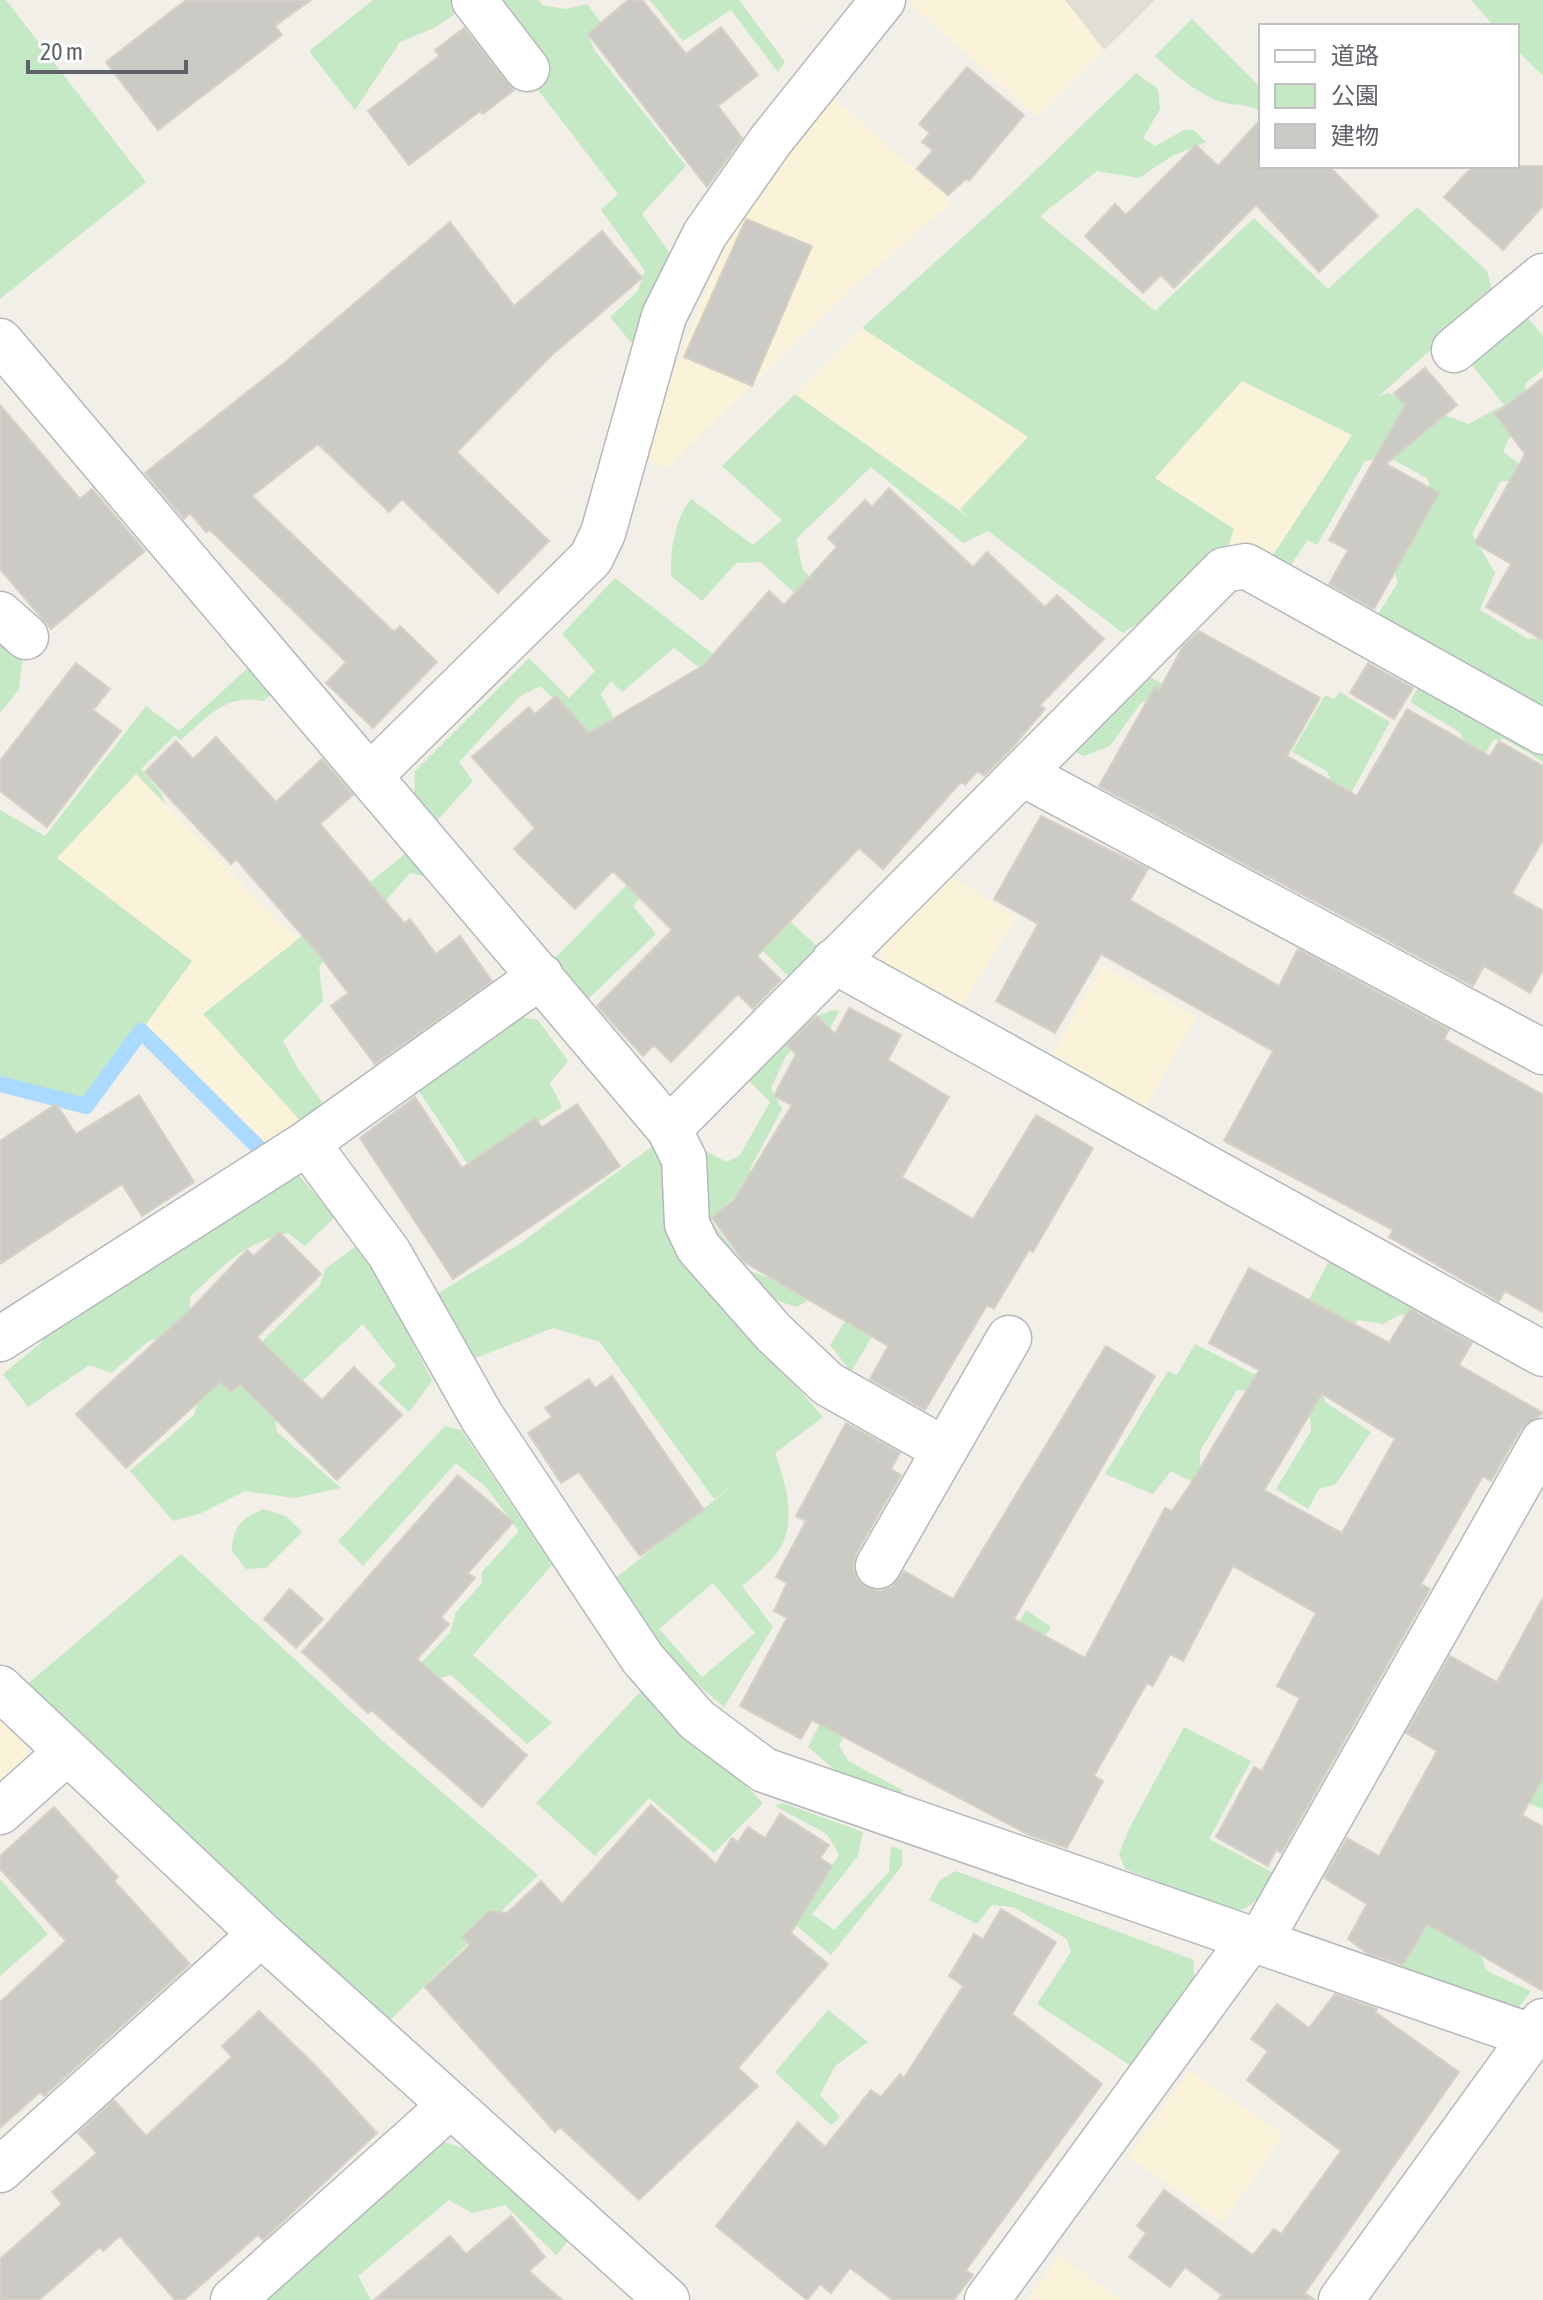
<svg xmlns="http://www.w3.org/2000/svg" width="1543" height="2300" font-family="'Asap Condensed','Noto Sans JP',sans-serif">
<rect width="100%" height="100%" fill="#f1efe8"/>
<path fill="#e1ded6" d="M1065 0H1155L1104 50Z"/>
<path fill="#c5e8c5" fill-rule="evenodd" d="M0 0H6L146 182 0 299Z
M373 0H460L466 7 434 28 400 42 355 110 309 51Z
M490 0H539L542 5 566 9 587 4 601 23 588 34 595 51 686 166 642 214 671 255 633 345 610 317 637 292 645 271 601 210 618 194 532 82Z
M650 0H739L785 62 778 72 731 10 683 41Z
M1471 0H1543V76L1517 50V26H1494Z
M1192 19 1261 88V113C1251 103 1237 106 1225 103 1200 96 1174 74 1155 56Z
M1136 73 1158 89 1160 109 1143 138 1155 146 1184 130H1194L1206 142 1172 156 1139 178 1097 171 1040 216 1155 311 1254 218 1328 289 1417 207 1487 271 1493 294 1379 396 1388 393 1468 424 1504 405 1468 360 1526 316 1543 336V369L1526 383 1524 405 1532 418 1509 438 1503 452 1543 481H1501L1472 534 1495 573 1480 610 1528 639 1540 638 1543 633V714L1374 621 1398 582 1391 560 1432 494 1427 478 1388 457 1365 461 1317 545 1308 540 1288 569 1235 529 1228 548 1146 618 1123 633 988 531 963 543 871 467 796 539 803 570 841 610 826 623 761 562 736 563 702 601 671 576C670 552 675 517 691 499L753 545 782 520 722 466 795 394 968 517 960 509 1027 437 862 328 1012 193Z
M615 578 735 671 722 685 674 648 622 692 611 681 601 694 617 724 590 733 540 686 519 697 459 762 473 781 433 825 414 799 415 771 529 658 569 698 595 671 562 634Z
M0 630 23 655 19 689 0 713Z
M251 665 275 692 263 701C225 693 208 717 181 740L175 735 141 769 162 794 172 826 89 882 193 961 86 1106 0 1084V810L45 836 146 706 179 731Z
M1143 673 1281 750 1210 817 1194 839 1162 819 1155 695 1140 704 1110 746 1084 756 1071 750Z
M1422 681 1543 752V762L1505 739 1493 740 1441 830 1467 749 1461 733 1410 702Z
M1340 692 1390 722 1300 886 1333 787 1327 771 1292 752 1325 695 1334 699Z
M686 825 822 951 792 980 750 938 691 843 633 906 656 934 587 1000 551 962Z
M414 847 433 878 410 873 368 921 338 944 319 967 323 1001 283 1041 298 1069 328 1110 305 1126 203 1014Z
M832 1010 839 1011 821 1046 806 1038 786 1056 771 1088 782 1109 750 1169 754 1179 710 1220 750 1271 772 1279 808 1300 797 1307 765 1297 703 1223 701 1188 705 1151 727 1162 740 1155 770 1102 748 1080 801 1023Z
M520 1017 538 1020 568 1061 550 1083 562 1107 469 1166 415 1085Z
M654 1145 752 1335 823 1417 775 1453C785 1481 796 1516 782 1545 775 1560 754 1575 742 1586L773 1627 724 1707C678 1670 643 1631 609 1583L735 1484 714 1499 600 1342 553 1328 473 1359 430 1298 518 1245ZM713 1583 755 1633 702 1677 659 1629Z
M291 1166 335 1217 305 1246 288 1233C241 1244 224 1265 190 1297V1316L245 1358 320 1285 325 1269 355 1247 385 1287 432 1381 409 1412 378 1383 396 1366 363 1324 291 1392 275 1419 277 1432 341 1488 294 1498 245 1491 199 1514 173 1521 130 1471 194 1415 199 1400 166 1339 150 1340 111 1373 89 1365 28 1407 3 1374 43 1341 44 1327Z
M914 1185 950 1205 851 1372 830 1345 853 1309Z
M1331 1257 1464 1329 1455 1339 1401 1314 1383 1324 1358 1320 1320 1381 1325 1402 1371 1432 1336 1484 1319 1489 1308 1509 1276 1489 1311 1431 1310 1417 1264 1392 1237 1390 1200 1451V1468L1239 1506 1171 1471 1153 1494 1105 1474 1168 1371 1177 1375 1195 1344 1254 1374 1271 1372Z
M445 1426 461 1430 552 1565 473 1655 552 1723 527 1744 451 1675 429 1681 415 1669 450 1633 456 1612 482 1583V1572L519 1531 486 1487 456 1463 363 1566 338 1541Z
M263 1509 286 1516 302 1532 266 1568 246 1569 232 1551C233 1526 241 1519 263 1509Z
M181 1554 384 1742 538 1875 389 2021 25 1686Z
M1026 1610 1051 1627 1021 1673 1044 1698 977 1770 954 1759 942 1747 963 1711 955 1694 892 1659 879 1672 839 1745 848 1761 902 1790 904 1801 841 1775 808 1747 839 1685V1647L846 1636 863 1634 974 1694 987 1680Z
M650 1690 763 1803 714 1853 649 1798 595 1856 536 1803 641 1691Z
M1543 1723V1809L1527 1803 1480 1928 1481 1956 1487 1971 1531 1991 1519 2007 1400 1969Z
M1184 1727 1251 1761 1209 1839 1274 1873C1263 1891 1256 1908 1234 1912L1125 1869 1119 1854 1129 1829Z
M783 1803 863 1832 858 1856 812 1914 834 1930 889 1872 891 1846 902 1850V1866L831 1955 792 1922 839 1855 827 1834 775 1806Z
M956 1871 1194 1960V1978L1131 2066 1037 2004 1071 1952 1067 1939 1013 1907 992 1905 977 1924 929 1900 940 1880Z
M0 1879 48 1934 0 1976Z
M828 2010 868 2042 835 2066 820 2095 840 2117 831 2125 775 2072Z
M445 2142 474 2152 571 2238 556 2255 505 2205 472 2213 449 2200 358 2276 371 2300H263L422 2155Z"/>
<path fill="#fbf3d9" d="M914 0H1065L1104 50 1037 117 911 4Z
M829 94 952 202 839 300 666 469 641 455 730 231Z
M862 328 1028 437 960 509 795 394Z
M1242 381 1352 435 1271 558 1228 548 1234 529 1155 478Z
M136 774 297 940 203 1014 305 1126 270 1150 144 1027 192 961 57 858Z
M945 873 1017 917 961 1006 881 964V937Z
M1102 965 1196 1017 1145 1108 1051 1057Z
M0 1712 27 1742V1762L0 1788Z
M1189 2070 1284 2135 1223 2222 1128 2157Z
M1059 2256 1122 2300H1027Z"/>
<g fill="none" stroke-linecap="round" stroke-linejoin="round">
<path stroke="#aadaff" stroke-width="16" d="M0 1084 86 1106 141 1031 262 1151 278 1155"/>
</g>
<path fill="#cccac5" stroke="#d6d1c6" stroke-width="2" fill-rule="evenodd" d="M186 0H311L275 26 282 35 158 130 106 62Z
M628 0H642L686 54 721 27 758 75 718 106 742 138 707 187 588 34Z
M464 28 514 90 483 114 480 111 409 165 368 111 439 56 435 50Z
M967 67 1024 115 969 181 966 179 948 195 917 169 933 150 922 142 930 133 919 124Z
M1261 119V166H1329L1378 216 1319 272 1256 205 1174 288 1161 275 1143 293 1085 236 1115 204 1126 215 1196 145 1218 166Z
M1473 166H1543V206L1503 250 1444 197Z
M746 219 812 246 752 386 684 357Z
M450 222 514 306 602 231 642 278 553 354 457 452 549 541 498 593 402 499 389 512 318 444 252 496 394 632 400 626 437 662 373 728 326 683 346 662 210 530 206 532 190 513 184 519 145 473 289 359Z
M1425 368 1457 405 1386 464 1439 493 1374 609 1329 584 1348 550 1329 540 1405 405 1394 393Z
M1543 378V640L1486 607 1511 564 1475 543 1525 454 1495 414Z
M0 405 80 499 92 489 145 551 51 629 0 569Z
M889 488 973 567 987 552 1045 607 1057 595 1104 639 1040 705 1045 709 1011 749 984 776 978 771 965 785 961 782 883 869 859 848 757 956 781 980 753 1009 738 994 671 1062 654 1045 643 1056 597 1006 672 930 613 871 575 909 514 849 535 828 472 757 529 707 535 714 556 696 589 733 704 665 769 591 784 605 837 547 828 538 865 500 872 507Z
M1199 631 1320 698 1287 756 1357 796 1407 709 1490 756 1499 741 1543 766V840L1512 893 1543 911V970L1530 993 1484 966 1473 986 1099 786 1155 687 1159 691 1183 646Z
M76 663 110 689 93 710 121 731 47 827 0 791V761Z
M1368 663 1413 688 1394 719 1350 693Z
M216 737 276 802 322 759 353 795 320 824 404 923 410 919 436 954 460 936 492 981 375 1064 331 1006 348 993 316 951 236 859 231 864 145 772 176 741 193 759Z
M1041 816 1148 869 1130 900 1279 986 1298 949 1449 1030 1444 1039 1543 1095V1312L1505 1291 1499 1301 1389 1237 1393 1230 1224 1141 1273 1051 1101 954 1055 1033 996 1001 1038 924 994 899Z
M849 1008 901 1035 888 1060 949 1097 902 1177 973 1219 1036 1115 1093 1148 1033 1252 1029 1250 994 1309 987 1305 925 1410 870 1379 888 1346 744 1262 712 1218 734 1200 792 1105 774 1096 796 1054 787 1045 817 1016 835 1034Z
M139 1095 194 1182 142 1216 122 1184 0 1264V1141L56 1104 76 1134Z
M415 1097 462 1168 535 1118 542 1127 577 1104 620 1166 453 1279 360 1138Z
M279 1232 321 1274 257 1337 322 1400 354 1367 402 1415 337 1480 240 1384 231 1392 220 1382 126 1468 76 1414 191 1309 247 1250 254 1256Z
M1249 1268 1389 1343 1410 1309 1472 1343 1459 1365 1543 1413 1521 1429 1491 1481 1483 1476 1421 1584 1430 1589 1281 1853 1276 1850 1268 1866 1216 1837 1254 1767 1262 1771 1300 1698 1277 1686 1316 1613 1233 1566 1183 1661 1170 1654 1153 1686 1147 1683 1094 1776 1103 1781 1067 1848 1029 1835 812 1720 801 1739 740 1706 787 1618 774 1611 787 1583 776 1577 806 1521 796 1516 846 1423 900 1453 891 1469 901 1475 856 1554 853 1567 857 1579 866 1588 879 1591 891 1587 904 1571 953 1599 1106 1346 1155 1376 1014 1619 1085 1658 1165 1508 1172 1511 1190 1485 1259 1370 1209 1343ZM1322 1394 1395 1439 1342 1533 1264 1490Z
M612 1376 704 1510 640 1556 579 1472 561 1483 528 1433 552 1417 545 1408 589 1379 595 1388Z
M458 1475 513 1522 468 1573 475 1578 441 1617 449 1624 417 1659 527 1755 482 1807 371 1710 368 1713 302 1652Z
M290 1589 323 1619 296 1648 264 1619Z
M1543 1598V1778L1522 1815 1543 1827V1991L1427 1924 1403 1965 1367 1953 1348 1939 1367 1904 1324 1878 1347 1838 1379 1856 1437 1751 1406 1733 1450 1656 1497 1682Z
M651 1805 716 1864 732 1838 738 1842 748 1827 765 1838 780 1814 829 1845 820 1858 832 1866 791 1933 828 1964 738 2068 758 2086 639 2200 560 2127 555 2132 425 1987 470 1945 462 1937 489 1911 507 1913 541 1881 562 1904Z
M54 1807 118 1877 114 1881 190 1964 44 2096 40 2092 0 2128V2002L66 1941 0 1869V1856Z
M1001 1909 1056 1942 1012 2014 1102 2084 966 2270 973 2275 954 2300H893L850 2268 831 2293 820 2284 807 2300 716 2226 798 2122 825 2147 871 2090 881 2097 900 2074 904 2078 963 1986 949 1976 974 1934 983 1939Z
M1335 1994 1377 2009 1375 2012 1459 2072 1305 2293 1315 2300H1218L1222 2295 1185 2267 1170 2287 1129 2257 1146 2233 1137 2226 1164 2190 1253 2255 1274 2229 1281 2234 1341 2151 1247 2080 1268 2051 1251 2039 1277 2004 1309 2028Z
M259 2011 316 2066 377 2133 263 2240 258 2235 184 2300H175L120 2236 103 2251 100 2247 39 2300H0V2259L62 2204 52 2192 97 2153 78 2133 114 2100 146 2136 232 2057 222 2046Z
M511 2216 545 2257 529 2271 562 2300H374L450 2236 466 2254Z"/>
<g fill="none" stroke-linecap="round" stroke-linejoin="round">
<defs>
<path id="minor" d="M474 0 527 69
M0 341 669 1129 1224 570 1246 566 1543 732
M1454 350 1543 276
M0 614 26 637
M372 774 591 558 603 533 664 316 705 234 771 140 883 0
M1023 774 1543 1052
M834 961 1543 1354
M669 1129 684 1159 687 1224 698 1247 774 1333 828 1384 945 1450
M307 1143 389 1253 482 1417 643 1659 697 1720 764 1770 1534 2037
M0 1339 307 1143 541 976
M878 1566 1009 1338
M0 1688 261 1934 667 2300
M0 1812 66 1753
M1260 1941 1543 1441
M0 2170 261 1934
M233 2300 451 2105
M987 2300 1252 1937
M1341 2300 1543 2021"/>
</defs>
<use href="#minor" stroke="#b5b8bc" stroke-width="47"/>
<use href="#minor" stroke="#fff" stroke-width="44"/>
</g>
<rect x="1259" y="24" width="260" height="144" fill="#ffffff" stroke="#bfc1c3" stroke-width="2"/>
<rect x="1275" y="50" width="40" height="12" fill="#ffffff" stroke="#bfc1c3" stroke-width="2"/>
<text x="1331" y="64" font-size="24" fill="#5f6368">道路</text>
<rect x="1275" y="84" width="40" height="24" fill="#c5e8c5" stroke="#bfc1c3" stroke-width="2"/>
<text x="1331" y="104" font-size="24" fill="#5f6368">公園</text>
<rect x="1275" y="124" width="40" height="24" fill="#cccac5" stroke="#bfc1c3" stroke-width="2"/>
<text x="1331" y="144" font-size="24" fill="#5f6368">建物</text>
<path d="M28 60v12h158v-12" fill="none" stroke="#5f6368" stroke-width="4"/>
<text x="40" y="60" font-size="24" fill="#5f6368" stroke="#ffffff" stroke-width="6" paint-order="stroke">20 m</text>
</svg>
